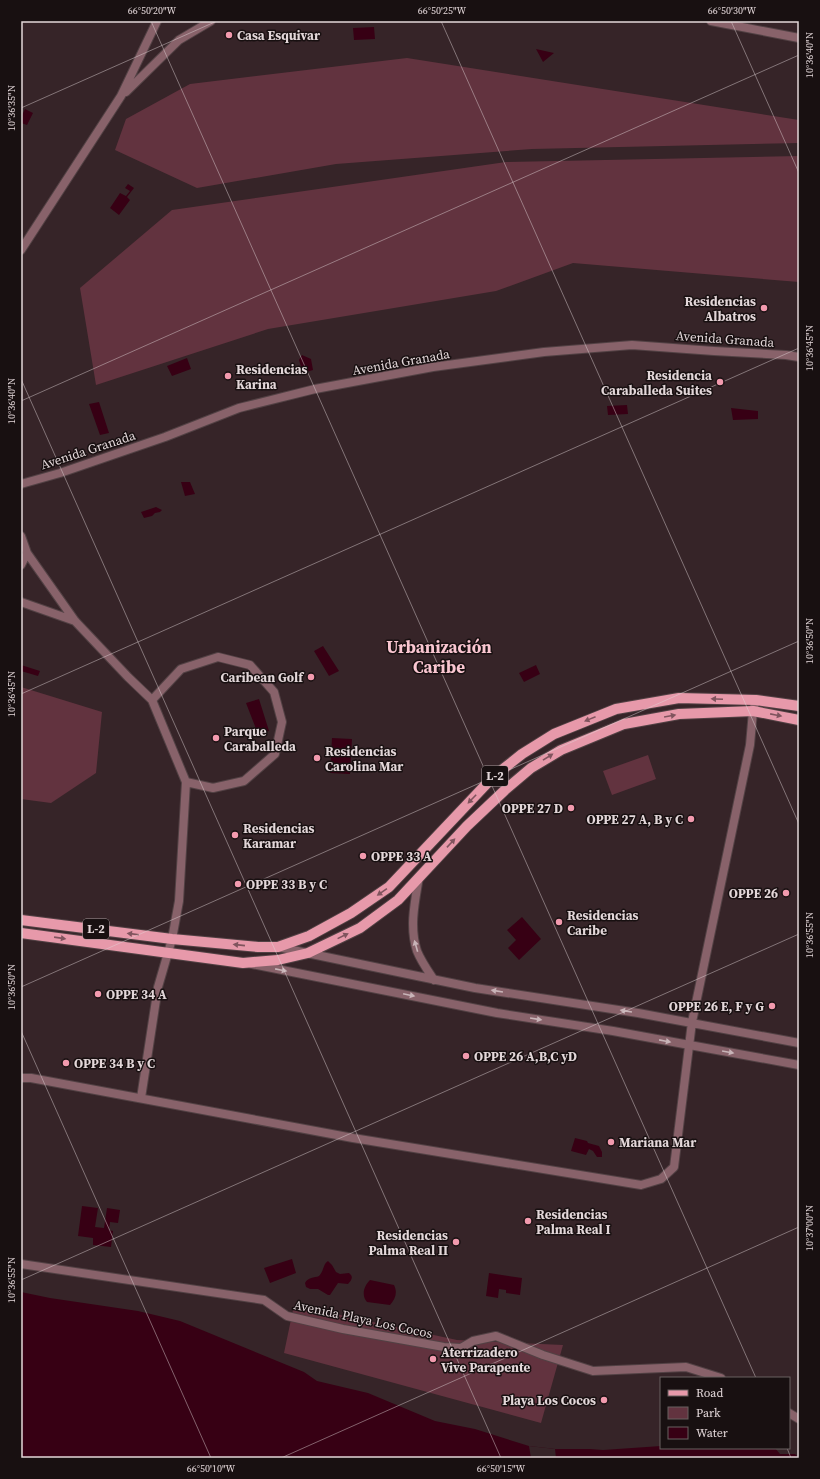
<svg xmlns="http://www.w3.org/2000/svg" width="820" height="1479" font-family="'Source Serif 4',serif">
<rect width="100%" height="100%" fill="#362428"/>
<path fill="#62333f" d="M407 58 799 120V143L532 149 336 164 197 188 115 150 126 119 190 84Z
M799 156V282L573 263 496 291 268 329 96 385 80 288 172 210 506 162Z
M21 687 102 712 96 773 51 803 21 799Z
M648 755 656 779 612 795 603 771Z
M294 1305 457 1340 563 1345 541 1423 284 1353Z"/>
<path fill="#370014" d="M374 27 375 39 354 40 353 28Z
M536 49 554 53 543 62Z
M25 109 33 113 27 125 21 123V117Z
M128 184 134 188 127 197 130 200 119 215 110 208 120 193 126 196 130 191 125 188Z
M302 355 311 359 313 370 303 373 299 360Z
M187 358 191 369 172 376 167 366Z
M99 402 109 433 100 435 89 404Z
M627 405 628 414 608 415 607 406Z
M731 408 758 411V419L733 420Z
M181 482H190L195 494 185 496Z
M156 507 162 510 160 512 155 513 152 516 144 518 141 512Z
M323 646 339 671 329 676 314 651Z
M21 665 40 671 38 676 21 671Z
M536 665 540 674 524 682 519 673Z
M259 699 269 731 258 734 246 703Z
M332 738 352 739 350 774 330 773Z
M522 917 541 939 519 960 508 948 516 940 507 930Z
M575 1138 587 1141 588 1143 599 1146 602 1152V1157H597L593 1151 589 1149 586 1155 571 1151Z
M82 1206 98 1208 95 1227 104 1228 107 1208 120 1210 118 1223 110 1222 109 1230 113 1231 111 1247 93 1245V1238L78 1236Z
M292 1259 296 1273 270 1283 264 1268Z
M328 1261 332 1265 336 1272 340 1274 349 1273 351 1275C353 1278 351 1281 348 1284L338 1283 330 1295H328L318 1289H310L306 1287 305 1283C308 1277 314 1278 319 1276 324 1271 323 1264 328 1261Z
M489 1273 522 1278 520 1295 506 1293V1290L499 1289 498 1298 486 1296Z
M370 1280 394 1285C398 1293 395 1299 390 1305L367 1302C361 1295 364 1286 370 1280Z
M21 1292 50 1298 138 1311 180 1321 304 1372 317 1381 368 1393 435 1421 475 1429 529 1446 555 1449H590L603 1450 661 1446V1448H775L780 1454H795L799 1458H21Z"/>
<path fill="#362428" d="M529 1446 555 1449 556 1458H531Z"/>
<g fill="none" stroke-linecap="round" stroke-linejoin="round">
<defs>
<path id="street" d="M711 21 799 38
M126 92 179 40 211 21
M21 250 121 96 157 21
M21 484 60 473 165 437 239 408 315 389 433 367 544 352 632 345 714 351 786 355 799 357
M21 536 27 553 75 621 128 677 152 700 186 782 179 901 172 939 158 987 141 1098
M21 565 27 553
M21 602 75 621
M152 700 181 669 218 657 250 665 274 692 282 722 275 754 244 781 213 788 186 782
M419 877C415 901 409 927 417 951 421 961 428 971 434 980
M278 947 475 988 638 1013 799 1043
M252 964 497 1013 613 1031 799 1065
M21 1078H31L353 1138 641 1185 661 1179 674 1167 692 1022 750 745 753 711 756 700
M21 1264 264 1300 287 1316 343 1329 444 1347 461 1348 473 1341 496 1336 543 1355 593 1371 686 1367 721 1378
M789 1413 799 1419"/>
<path id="primary" d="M21 920 172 939 258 947H278L309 936 351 913 389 887 493 777 522 754 554 734 616 709 679 698 756 700 799 706
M21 933 243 963 278 960 308 953 360 928 398 900 467 826 505 790 531 768 561 750 624 724 679 714 753 711 799 720"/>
</defs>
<use href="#street" stroke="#524144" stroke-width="10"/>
<use href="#primary" stroke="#524144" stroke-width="12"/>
<use href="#street" stroke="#88626a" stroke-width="8"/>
<use href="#primary" stroke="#e799aa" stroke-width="10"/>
</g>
<defs><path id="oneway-solid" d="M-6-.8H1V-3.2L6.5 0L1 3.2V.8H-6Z"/></defs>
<g fill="#80545e">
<use href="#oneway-solid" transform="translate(717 699) rotate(-178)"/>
<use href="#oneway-solid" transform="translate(776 715) rotate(11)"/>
<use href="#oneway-solid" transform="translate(670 716) rotate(-10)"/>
<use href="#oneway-solid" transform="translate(590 719) rotate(158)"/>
<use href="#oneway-solid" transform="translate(548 757) rotate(-32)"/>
<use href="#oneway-solid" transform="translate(472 799) rotate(134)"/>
<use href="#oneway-solid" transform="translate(451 843) rotate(-47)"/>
<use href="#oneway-solid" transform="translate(382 892) rotate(145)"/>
<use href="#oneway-solid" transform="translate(133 934) rotate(-173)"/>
<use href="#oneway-solid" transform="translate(343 936) rotate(-26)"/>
<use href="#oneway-solid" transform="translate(60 938) rotate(8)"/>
<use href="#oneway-solid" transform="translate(239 945) rotate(-174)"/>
</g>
<g fill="#c8b4b8">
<use href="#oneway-solid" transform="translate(416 946) rotate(-106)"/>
<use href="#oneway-solid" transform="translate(281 970) rotate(11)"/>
<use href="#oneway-solid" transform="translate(497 991) rotate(-171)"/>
<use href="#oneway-solid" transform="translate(409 995) rotate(12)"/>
<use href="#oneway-solid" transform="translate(626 1011) rotate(-171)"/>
<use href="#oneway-solid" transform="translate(536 1019) rotate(9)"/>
<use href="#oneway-solid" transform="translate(665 1041) rotate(11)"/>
<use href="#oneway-solid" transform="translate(728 1052) rotate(10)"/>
</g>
<path fill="none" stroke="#e3d7d9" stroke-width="1" stroke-opacity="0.45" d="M151 21 756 1378M441 21 799 824M731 21 799 173M21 108 217 21M21 379 501 1458M21 401 799 55M21 694 799 348M21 987 799 641M21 1031 211 1458M21 1280 799 934M787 1448 791 1458M281 1458 799 1227"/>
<g fill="#f29aae" stroke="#181011" stroke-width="1.5">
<circle cx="229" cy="35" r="4"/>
<circle cx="764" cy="308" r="4"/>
<circle cx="228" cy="376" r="4"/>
<circle cx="720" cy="382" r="4"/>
<circle cx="311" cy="677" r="4"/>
<circle cx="216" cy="738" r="4"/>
<circle cx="317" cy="758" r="4"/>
<circle cx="571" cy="808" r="4"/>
<circle cx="691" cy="819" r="4"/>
<circle cx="235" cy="835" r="4"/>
<circle cx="363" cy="856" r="4"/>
<circle cx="238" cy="884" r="4"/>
<circle cx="786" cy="893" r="4"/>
<circle cx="559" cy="922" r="4"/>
<circle cx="98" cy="994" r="4"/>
<circle cx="772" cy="1006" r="4"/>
<circle cx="466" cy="1056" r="4"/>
<circle cx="66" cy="1063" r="4"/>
<circle cx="611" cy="1142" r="4"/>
<circle cx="528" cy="1221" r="4"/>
<circle cx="456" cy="1242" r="4"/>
<circle cx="433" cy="1359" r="4"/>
<circle cx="604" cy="1400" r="4"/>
</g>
<g text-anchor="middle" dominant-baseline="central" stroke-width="3" stroke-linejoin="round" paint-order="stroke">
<g fill="#181011" stroke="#a69b9d" stroke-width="1">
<rect x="482" y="766" width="26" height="20" rx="3"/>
<rect x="83" y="919" width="26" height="20" rx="3"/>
</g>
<g font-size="12" font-weight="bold" fill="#e3d7d9">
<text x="495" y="776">L-2</text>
<text x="96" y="929">L-2</text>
</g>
<g font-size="13" font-weight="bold" fill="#e3d7d9" stroke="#181011" text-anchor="start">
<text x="237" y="35">Casa Esquivar</text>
<text x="756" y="301" text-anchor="end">Residencias<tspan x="756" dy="15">Albatros</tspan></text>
<text x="236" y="369">Residencias<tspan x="236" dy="15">Karina</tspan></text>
<text x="712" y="375" text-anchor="end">Residencia<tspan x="712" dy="15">Caraballeda Suites</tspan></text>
<text x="303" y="677" text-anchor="end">Caribean Golf</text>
<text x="224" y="731">Parque<tspan x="224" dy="15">Caraballeda</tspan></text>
<text x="325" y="751">Residencias<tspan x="325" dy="15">Carolina Mar</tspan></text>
<text x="563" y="808" text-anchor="end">OPPE 27 D</text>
<text x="683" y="819" text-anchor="end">OPPE 27 A, B y C</text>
<text x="243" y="828">Residencias<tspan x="243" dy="15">Karamar</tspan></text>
<text x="371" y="856">OPPE 33 A</text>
<text x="246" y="884">OPPE 33 B y C</text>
<text x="778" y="893" text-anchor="end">OPPE 26</text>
<text x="567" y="915">Residencias<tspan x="567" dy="15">Caribe</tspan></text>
<text x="106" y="994">OPPE 34 A</text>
<text x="764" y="1006" text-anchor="end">OPPE 26 E, F y G</text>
<text x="474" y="1056">OPPE 26 A,B,C yD</text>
<text x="74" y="1063">OPPE 34 B y C</text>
<text x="619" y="1142">Mariana Mar</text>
<text x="536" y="1214">Residencias<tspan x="536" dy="15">Palma Real I</tspan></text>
<text x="448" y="1235" text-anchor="end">Residencias<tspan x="448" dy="15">Palma Real II</tspan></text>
<text x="441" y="1352">Aterrizadero<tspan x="441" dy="15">Vive Parapente</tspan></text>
<text x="596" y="1400" text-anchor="end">Playa Los Cocos</text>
</g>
<g font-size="13" fill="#e3d7d9" stroke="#181011">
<text transform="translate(725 339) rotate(4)">Avenida Granada</text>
<text transform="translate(401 362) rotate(-10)">Avenida Granada</text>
<text transform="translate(88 450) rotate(-18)">Avenida Granada</text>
<text transform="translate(363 1319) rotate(12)">Avenida Playa Los Cocos</text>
</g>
<g font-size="17" font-weight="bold" fill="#fac6d1" stroke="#181011">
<text x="439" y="647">Urbanización<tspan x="439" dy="20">Caribe</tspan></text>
</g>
</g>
<rect width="820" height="1479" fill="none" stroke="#181011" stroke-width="44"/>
<rect x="660" y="1377" width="130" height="72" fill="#181011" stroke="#696061"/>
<rect x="668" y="1390" width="20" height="6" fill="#e799aa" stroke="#696061"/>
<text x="696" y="1397" font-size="12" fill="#e3d7d9">Road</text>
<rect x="668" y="1407" width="20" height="12" fill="#62333f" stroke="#696061"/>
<text x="696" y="1417" font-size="12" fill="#e3d7d9">Park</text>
<rect x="668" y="1427" width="20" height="12" fill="#370014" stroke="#696061"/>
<text x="696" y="1437" font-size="12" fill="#e3d7d9">Water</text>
<rect x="22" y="22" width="776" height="1435" fill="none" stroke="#e3d7d9" stroke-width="1.5"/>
<g font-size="10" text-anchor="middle" fill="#e3d7d9">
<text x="152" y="14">66°50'20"W</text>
<text x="442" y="14">66°50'25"W</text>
<text x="732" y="14">66°50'30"W</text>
<text transform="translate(809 55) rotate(-90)" y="4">10°36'40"N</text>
<text transform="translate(11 108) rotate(-90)" y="4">10°36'35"N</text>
<text transform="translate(809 348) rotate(-90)" y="4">10°36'45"N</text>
<text transform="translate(11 401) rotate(-90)" y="4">10°36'40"N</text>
<text transform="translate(809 641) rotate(-90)" y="4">10°36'50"N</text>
<text transform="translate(11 694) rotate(-90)" y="4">10°36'45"N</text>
<text transform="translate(809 935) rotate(-90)" y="4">10°36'55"N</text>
<text transform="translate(11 987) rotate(-90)" y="4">10°36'50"N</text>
<text transform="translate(809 1228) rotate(-90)" y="4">10°37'00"N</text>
<text transform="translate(11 1280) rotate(-90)" y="4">10°36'55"N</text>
<text x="211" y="1472">66°50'10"W</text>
<text x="501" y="1472">66°50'15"W</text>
</g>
</svg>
